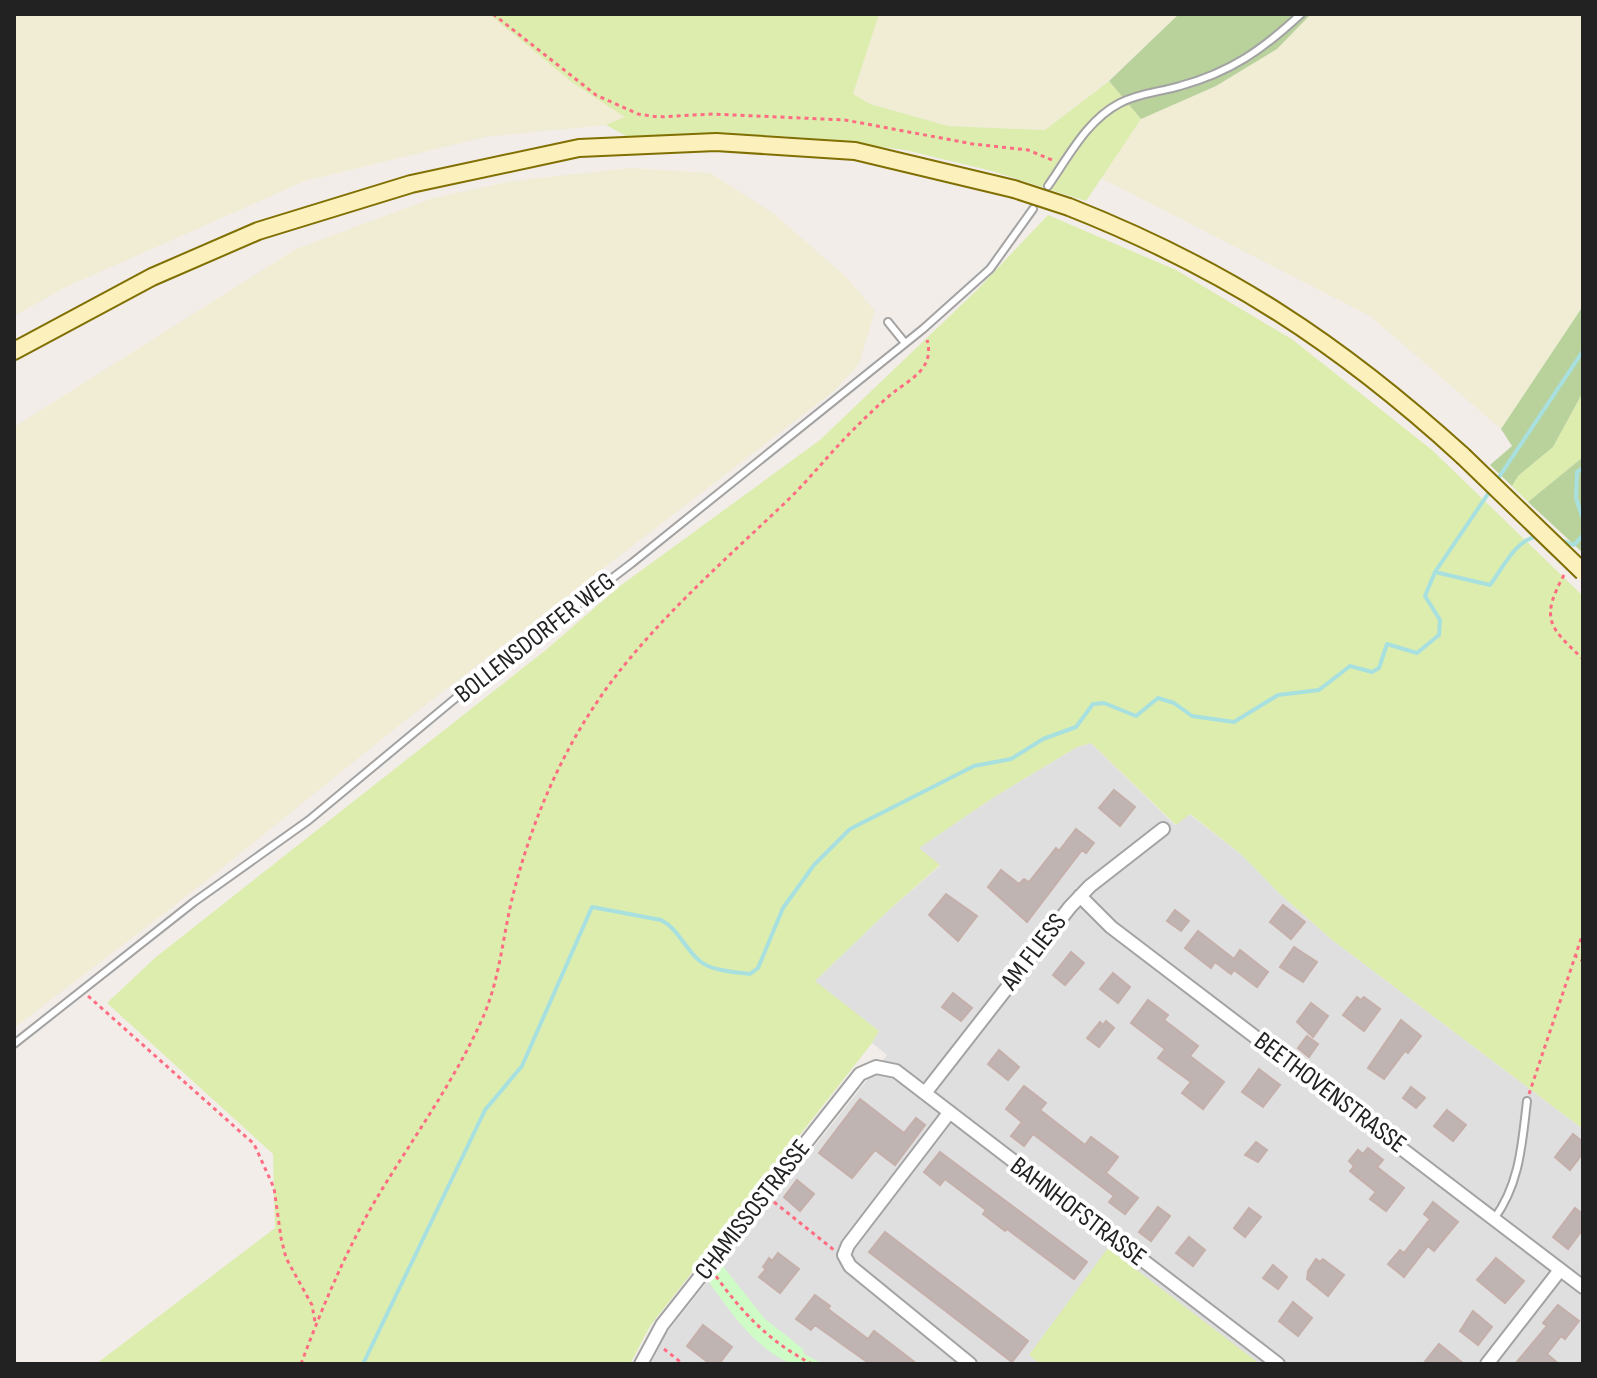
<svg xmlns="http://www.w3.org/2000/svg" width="1597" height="1378" font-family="'Sofia Sans Condensed',sans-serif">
<rect width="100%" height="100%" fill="#f2ede8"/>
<path fill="#e0dfdf" d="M1091 743 1175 825 1189 814 1241 854 1279 893 1331 939 1583 1129V1364H651L665 1335 887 1055 872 1043 879 1031 814 982 890 909 940 866 918 848 994 797 1077 747Z"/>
<path fill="#f1ecd4" d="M14 14H489L573 83 626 117 606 125 485 137 305 181 66 287 14 316Z
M879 14H1179L1109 80 1045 130 948 126 870 104 853 94Z
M1311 14H1583V306L1501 429 1370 316 1101 178 1141 119 1216 86 1277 49Z
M630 168 710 173 773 213 847 278 875 311 859 364 834 391 402 723 201 885 14 1028V427L296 249 433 198 512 181Z"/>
<path fill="#dcedae" d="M489 14H879L853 94 870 104 948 126 1045 130 1109 81 1141 119 1086 201 992 171 905 150 823 139 746 134 628 137 606 125 625 117 573 83Z
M1048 215 1176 270 1293 340 1432 450 1583 596V1129L1331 939 1279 893 1241 854 1190 814 1176 825 1091 743 1077 747 994 797 919 848 940 865 890 909 815 981 879 1031 872 1043 650 1326 630 1364H96L275 1228 273 1154 107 1003 156 957 547 649 620 586 820 440 976 291Z
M1583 392V457L1528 502 1512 486 1518 476 1553 447Z
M1108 1248 1260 1364H1040L1029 1355Z"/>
<path fill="#b9d29c" d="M1179 14H1311L1277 49 1216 86 1141 119 1109 81Z
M1583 306V392L1553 447 1518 476 1512 486 1490 465 1512 446 1501 429Z
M1583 457V553L1528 502Z"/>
<path fill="#cffbc6" d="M722 1265 765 1319 803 1349 804 1354 823 1364C813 1364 800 1366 791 1363 757 1351 728 1309 709 1282Z"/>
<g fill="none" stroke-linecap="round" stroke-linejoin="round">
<path stroke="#a8e0e0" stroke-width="4" d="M1583 468 1577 472 1576 498 1583 519
M1497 480 1583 351
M1558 539 1574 545 1583 535
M1435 572 1492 488
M363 1364 485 1110 522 1066 592 907 661 920C679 929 685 950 701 962 713 971 735 972 750 974L758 968 783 908 814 865 850 829 974 766 1011 759 1043 739 1076 727 1093 704 1104 703 1136 716 1158 698 1174 703 1192 716 1234 722 1278 695 1319 690 1350 666 1372 672 1379 668 1387 644 1417 653 1439 635 1440 620 1425 596 1435 572 1490 585C1503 568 1515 540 1538 536"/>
</g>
<path fill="#bfb4b1" stroke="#c5afaa" stroke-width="2" d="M1114 790 1135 807 1120 826 1099 808Z
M1076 829 1094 843 1086 853 1082 850 1027 922 988 887 1001 870 1019 884 1024 879 1029 882 1056 848 1059 851Z
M946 894 977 916 958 941 929 915Z
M1283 905 1305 922 1291 939 1270 922Z
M1175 910 1189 921 1181 931 1167 921Z
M1198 931 1234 959 1240 950 1268 972 1257 987 1234 970 1231 974 1215 962 1211 968 1185 948Z
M1294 947 1317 962 1303 982 1280 967Z
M1071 952 1084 963 1065 985 1053 975Z
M1113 973 1130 987 1118 1003 1100 989Z
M953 993 972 1008 961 1021 942 1007Z
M1357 997 1361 1000 1364 997 1380 1009 1364 1031 1343 1015Z
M1148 1000 1168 1015 1164 1020 1198 1046 1190 1056 1224 1082 1203 1109 1182 1093 1191 1082 1158 1058 1165 1049 1131 1023Z
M1311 1003 1328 1016 1313 1037 1297 1022Z
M1401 1020 1421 1036 1408 1053 1405 1051 1384 1079 1368 1068Z
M1106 1021 1114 1028 1099 1047 1087 1038 1100 1022 1103 1025Z
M1307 1036 1318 1044 1309 1057 1298 1048Z
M999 1050 1019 1067 1008 1080 988 1064Z
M1259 1069 1280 1085 1263 1107 1242 1092Z
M1024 1086 1046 1103 1040 1110 1085 1145 1091 1137 1118 1157 1106 1173 1138 1198 1125 1214 1109 1202 1114 1196 1033 1134 1024 1146 1011 1136 1022 1122 1006 1109Z
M1411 1087 1425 1098 1416 1108 1403 1098Z
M860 1099 904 1133 916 1118 925 1125 895 1165 875 1150 852 1178 819 1153Z
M1447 1110 1466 1125 1453 1141 1434 1126Z
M1573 1134 1583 1142V1153L1570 1170 1555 1157Z
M1256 1142 1267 1150 1258 1162 1245 1155Z
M1368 1148 1383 1160 1377 1167 1404 1188 1386 1211 1370 1199 1376 1192 1350 1171 1354 1166 1349 1161 1358 1150 1363 1154Z
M940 1152 1087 1262 1074 1279 1007 1229 1005 1231 983 1214 986 1210 945 1179 940 1185 924 1172Z
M797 1180 814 1194 800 1211 784 1197Z
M1433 1202 1458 1222 1434 1251 1428 1246 1404 1277 1388 1264 1400 1250 1404 1253 1430 1219 1424 1214Z
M1158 1207 1170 1216 1151 1241 1139 1232Z
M1249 1208 1261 1217 1245 1237 1234 1228Z
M1575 1208 1583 1214V1229L1568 1249 1553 1237Z
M885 1232 1028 1341 1012 1362 869 1252Z
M1189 1237 1205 1250 1193 1266 1176 1253Z
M778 1253 799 1269 780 1293 759 1277 766 1269 763 1267 769 1258 772 1261Z
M1496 1258 1524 1281 1505 1303 1477 1280Z
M1316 1259 1320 1262 1323 1259 1344 1275 1328 1296 1307 1279 1308 1271Z
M1273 1265 1287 1277 1278 1289 1263 1278Z
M815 1295 830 1306 828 1309 868 1339 874 1331 917 1364H870L815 1325 811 1330 796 1319Z
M1293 1302 1312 1318 1298 1336 1279 1321Z
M1558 1305 1579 1321 1565 1339 1561 1336 1547 1354 1559 1364H1515L1547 1326 1543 1323Z
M1473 1311 1492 1327 1478 1345 1460 1331Z
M703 1325 732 1347 719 1364H710L687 1346Z
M1439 1344 1464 1364H1423Z"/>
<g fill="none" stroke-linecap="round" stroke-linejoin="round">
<defs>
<path id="lane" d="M1048 186C1069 156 1087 120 1120 103 1139 93 1160 92 1180 86 1231 72 1262 50 1301 14
M888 322 905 343
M14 1044 194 902 309 820 463 692 632 563 923 329 990 269 1033 209
M1494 1219C1520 1184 1522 1143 1527 1101"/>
<path id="street" d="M1080 896 1111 927 1583 1287
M925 1093 1070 907 1090 886 1163 829
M949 1113 848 1245 844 1255 850 1266 970 1364
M641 1364 662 1325 860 1074 876 1067 896 1071 1278 1364
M1487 1364 1560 1270"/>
<path id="secondary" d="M1069 207C1226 269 1339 343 1463 456
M14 351 152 277 258 231 411 184 579 148 716 142 855 151 1014 189"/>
</defs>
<use href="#lane" stroke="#a3a3a3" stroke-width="10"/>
<use href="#street" stroke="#a3a3a3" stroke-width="16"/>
<use href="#secondary" stroke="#806f01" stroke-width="20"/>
<path stroke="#fe6d82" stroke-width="3" stroke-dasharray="4 4" stroke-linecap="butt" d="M493 14 596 95 638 114 658 117 712 114 845 120 973 144 1028 150 1052 160
M1564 575C1540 619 1549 627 1583 659
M1574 955 1583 961
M88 996 254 1144 274 1188 281 1238 286 1258 312 1305 315 1322
M1529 1094 1583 933
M774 1202 834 1250
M716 1276C742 1313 771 1343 812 1364
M664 1349 683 1364
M301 1364C322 1308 345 1253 375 1201 412 1139 455 1081 484 1015 500 977 503 935 513 895 536 804 575 721 637 650 684 595 738 548 790 498 812 476 831 452 853 430 866 417 879 404 894 392 903 385 915 378 922 369 929 360 930 350 927 340"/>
<use href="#lane" stroke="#fff" stroke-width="6"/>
<use href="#street" stroke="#fff" stroke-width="12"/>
<use href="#secondary" stroke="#fcf0bd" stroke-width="16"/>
<defs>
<path id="secondary-bridge" d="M1014 189 1069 207
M1463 456 1583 572"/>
</defs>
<use href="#secondary-bridge" stroke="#806f01" stroke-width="20" stroke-linecap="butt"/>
<use href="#secondary-bridge" stroke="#fcf0bd" stroke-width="16"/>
</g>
<g text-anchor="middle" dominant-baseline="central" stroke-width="8" stroke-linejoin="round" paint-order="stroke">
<g font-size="26" fill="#222" stroke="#fff">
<text transform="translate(535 638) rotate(-38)">BOLLENSDORFER WEG</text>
<text transform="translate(1034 952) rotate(-52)">AM FLIESS</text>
<text transform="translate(1330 1093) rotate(37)">BEETHOVENSTRASSE</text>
<text transform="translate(753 1210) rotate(-52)">CHAMISSOSTRASSE</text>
<text transform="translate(1078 1212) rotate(37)">BAHNHOFSTRASSE</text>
</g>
</g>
<rect width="1597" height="1378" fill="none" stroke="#222222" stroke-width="32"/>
</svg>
